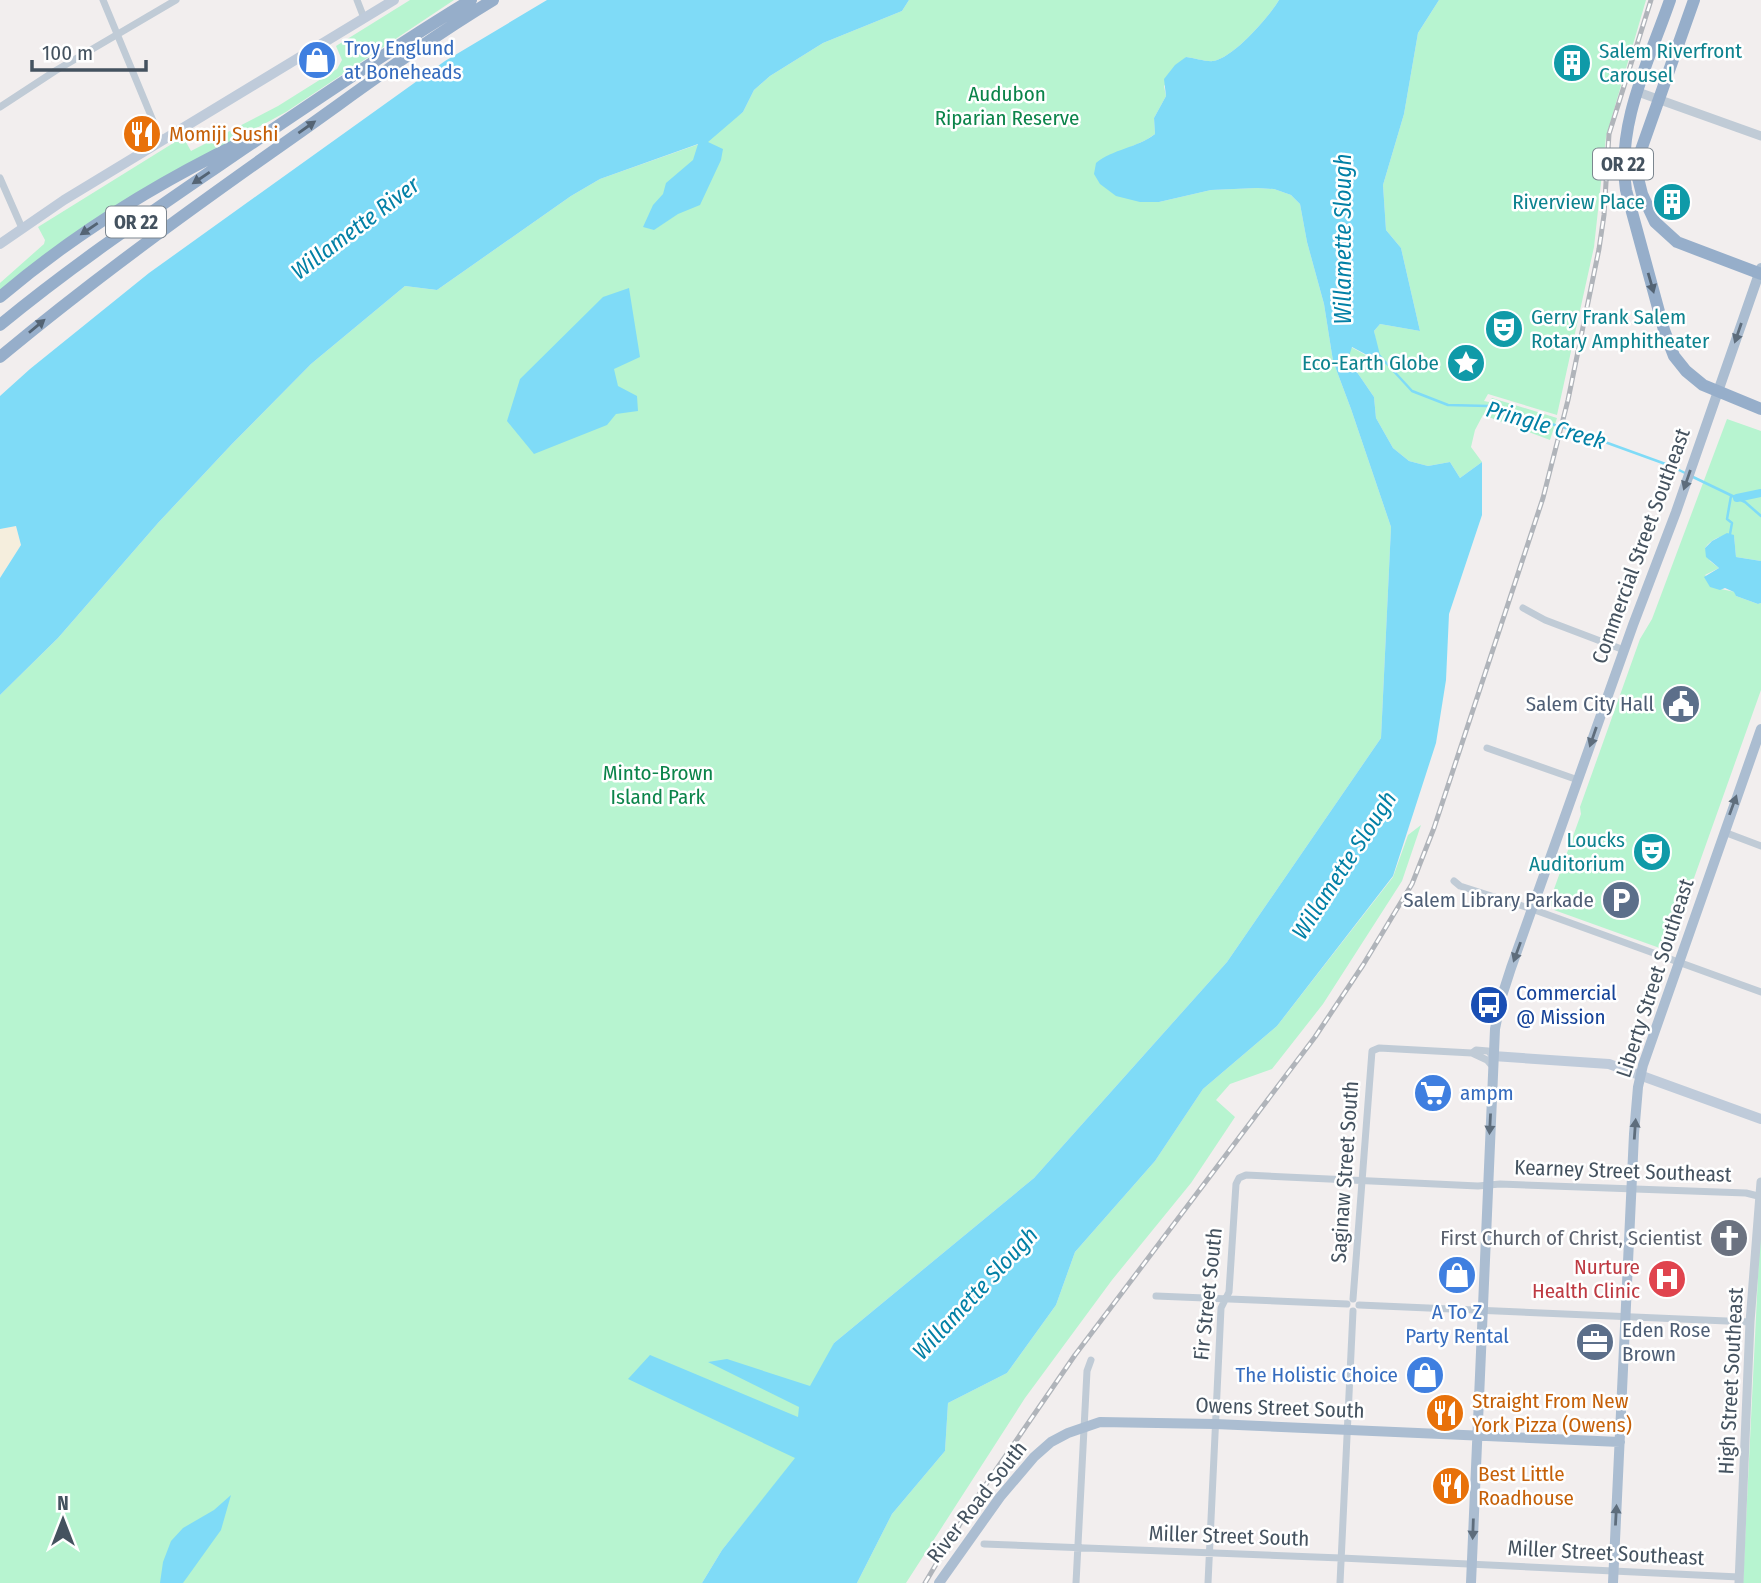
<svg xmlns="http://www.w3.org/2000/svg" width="1761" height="1583" font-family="'Fira Sans Condensed',sans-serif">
<rect width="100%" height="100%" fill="#f2eeee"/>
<path fill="#b7f4d0" d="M410 0H454L286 112 160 181 0 292V283L44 244 45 240 38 227 183 137 191 151 278 106 337 69 342 60 336 46Z
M909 0H1279C1269 17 1234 57 1214 61 1206 62 1195 58 1186 57L1164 86 1166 96 1154 118 1155 134 1146 140 1126 149 1159 202 1211 190 1257 188 1274 189 1291 195 1300 204 1307 242 1324 304 1333 361 1351 409 1391 527 1381 738 1227 962 1034 1178 834 1343 796 1458 722 1550 702 1583H0V695L58 638 158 523 231 445 311 364 405 286 437 290 571 196 600 179 699 144 743 112 754 90 770 76 823 43 902 11Z
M1439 0H1646L1606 137 1594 247 1557 415 1488 394 1484 401 1489 402 1492 398 1557 418 1550 440 1483 415 1475 430 1471 447 1482 462 1460 478 1450 462 1428 466 1409 461 1393 448 1376 418 1374 397 1348 359 1351 347 1380 363 1374 331 1380 324 1420 331 1401 248 1386 230 1383 185 1404 114 1418 33Z
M1727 419 1761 431V561L1736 557 1734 535C1722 535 1712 538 1705 548L1710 561 1719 568 1705 575 1721 589 1735 592 1736 596 1758 604 1761 603V690L1668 951 1554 910 1549 903 1581 814 1580 807 1640 639 1652 619Z
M1421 825 1402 881 1323 1004 1272 1069 1230 1084 1216 1100 1235 1117 1191 1183 1112 1280 1025 1398 906 1583H857L892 1514 945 1451 948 1403 1007 1373 1056 1305 1075 1252 1155 1161 1203 1089 1277 1026 1393 877 1408 835Z
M1761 1215V1583H1743Z"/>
<path fill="#f5eedd" d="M16 526 21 545 0 578V529Z"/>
<path fill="#7fdbf7" d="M547 0H909L902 11 823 43 770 76 754 90 743 112 708 142 723 149 721 160 700 205 678 214 654 230 643 227 653 205 663 194 666 183 693 160 698 144 600 179 571 196 437 290 405 286 311 364 231 445 158 523 58 638 0 695V578L21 545 16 526 0 529V396L30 369 149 273 445 61Z
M1279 0H1439L1418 33 1404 114 1383 185 1386 230 1401 248 1420 331 1380 324 1374 331 1382 363 1352 347 1348 359 1374 397 1376 418 1393 448 1409 461 1428 466 1450 462 1460 478 1482 462V515L1449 614 1446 680 1436 743 1393 876 1277 1026 1203 1089 1155 1161 1075 1252 1056 1305 1007 1373 948 1403 945 1451 892 1514 857 1583H702L722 1550 795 1458 628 1379 650 1355 798 1417 799 1407 708 1362 727 1359 810 1386 834 1343 1034 1178 1227 962 1381 738 1391 527 1351 409 1333 361 1324 304 1307 242 1300 204 1291 195 1274 189 1257 188 1211 190 1159 202H1140L1116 196 1100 184 1094 174 1096 163C1113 149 1137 148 1155 134L1154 118 1166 96 1164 79 1175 65 1186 57C1195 58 1206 62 1214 61 1234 57 1269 17 1279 0Z
M629 288 640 357 614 369 618 386 637 396 638 411 616 414 607 425 534 454 507 421 520 379 603 297Z
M1727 533 1734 535 1736 557 1761 561V603L1758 604 1736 596 1734 592 1725 588 1720 590 1710 587 1704 577 1719 568 1706 557 1705 548 1712 541Z
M231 1495 221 1530 183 1583H160L163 1562 171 1541 183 1528 214 1510Z"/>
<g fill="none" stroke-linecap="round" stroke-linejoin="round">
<path stroke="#7fdbf7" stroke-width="2.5" d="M1378 354 1412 391 1448 405 1488 406 1569 429 1671 466 1687 474
M1693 477 1745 502 1761 516
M1730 534 1732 523 1727 519 1731 496"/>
<path stroke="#7fdbf7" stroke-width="8" d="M1737 498 1761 493"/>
<path stroke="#c0cbd6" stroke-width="7" d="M103 0 161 140
M357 0 364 18
M0 107 55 71 176 0
M0 178 22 228
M1523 608 1545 620 1624 650
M1487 748 1578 780
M1724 832 1761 846
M1454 881 1460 886 1532 909 1761 992
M1472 1053 1487 1060 1493 1067
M1156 1296 1347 1304
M1353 1299 1372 1051 1379 1048 1472 1053 1476 1050 1488 1051 1493 1056
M1359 1305 1750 1322
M984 1544 1341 1558 1739 1577
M1076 1583 1087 1371 1091 1360
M1208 1583 1221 1308 1229 1292 1236 1184 1239 1178 1246 1175 1478 1186 1500 1184 1746 1193 1758 1196
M1340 1583 1353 1311"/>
<path stroke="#c0cbd6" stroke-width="9" d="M1638 92 1761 136
M1739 1583 1750 1322 1761 1182"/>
<path stroke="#bfcbda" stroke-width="10" d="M0 244 64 200 394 0
M1493 1056 1609 1064 1761 1119"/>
<path stroke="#abbdd1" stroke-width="10" d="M939 1583 1000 1497 1034 1457 1051 1442 1068 1433 1100 1422 1215 1424 1620 1442
M1471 1583 1495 1029 1501 999 1511 968 1633 625 1676 512 1761 268
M1613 1583 1634 1134 1638 1087 1643 1065 1761 729"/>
<path stroke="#96aeca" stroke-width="12" d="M1670 0C1649 61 1616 124 1626 190L1664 330 1674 356 1686 371 1703 385 1761 409
M1694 0 1641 150 1638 178 1642 194 1655 222 1677 242 1761 274
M0 297C73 235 155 184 242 142
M0 325C75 263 156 209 236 154 314 102 391 48 471 0
M0 357C95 278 195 206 296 135 361 89 425 41 493 0"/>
<defs>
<path id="rail" d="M925 1583 967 1512 1075 1355 1315 1037 1363 965 1412 884 1434 828 1543 498 1568 400 1599 249 1604 215 1609 134 1651 0"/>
</defs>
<use href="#rail" stroke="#b0b4ba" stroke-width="5"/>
<use href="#rail" stroke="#fff" stroke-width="2.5" stroke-dasharray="8" stroke-linecap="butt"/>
</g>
<defs><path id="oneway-solid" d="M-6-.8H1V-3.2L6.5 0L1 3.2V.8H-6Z" transform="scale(1.75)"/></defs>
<g fill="#546474">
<use href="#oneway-solid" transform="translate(307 127) rotate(-35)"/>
<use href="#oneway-solid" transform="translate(201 178) rotate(146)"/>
<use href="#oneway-solid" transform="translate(89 229) rotate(146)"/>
<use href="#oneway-solid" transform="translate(1651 283) rotate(74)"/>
<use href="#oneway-solid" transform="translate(37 326) rotate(-40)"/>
</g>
<g fill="#5e6d7c">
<use href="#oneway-solid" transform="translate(1738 333) rotate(109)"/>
<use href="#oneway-solid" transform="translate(1687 480) rotate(109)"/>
<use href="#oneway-solid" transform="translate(1593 737) rotate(109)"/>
<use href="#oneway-solid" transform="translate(1733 805) rotate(-70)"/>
<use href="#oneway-solid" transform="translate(1517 952) rotate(110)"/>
<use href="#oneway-solid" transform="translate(1490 1124) rotate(93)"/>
<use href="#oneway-solid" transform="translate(1635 1129) rotate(-86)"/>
<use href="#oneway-solid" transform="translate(1616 1515) rotate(-87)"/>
<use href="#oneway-solid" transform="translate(1473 1529) rotate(92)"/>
</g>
<defs>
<symbol id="shop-disc" viewBox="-11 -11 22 22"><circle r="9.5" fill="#3f7fe0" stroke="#fff"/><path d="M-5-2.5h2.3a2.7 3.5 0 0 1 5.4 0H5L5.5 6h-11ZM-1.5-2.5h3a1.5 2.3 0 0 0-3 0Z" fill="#fff"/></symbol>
<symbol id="building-disc" viewBox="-11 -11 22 22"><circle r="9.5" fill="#0f9aa8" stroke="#fff"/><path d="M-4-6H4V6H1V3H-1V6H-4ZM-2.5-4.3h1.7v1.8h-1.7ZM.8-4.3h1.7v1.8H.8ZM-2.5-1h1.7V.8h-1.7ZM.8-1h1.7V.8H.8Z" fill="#fff"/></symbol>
<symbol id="restaurant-disc" viewBox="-11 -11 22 22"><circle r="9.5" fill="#e8710a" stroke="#fff"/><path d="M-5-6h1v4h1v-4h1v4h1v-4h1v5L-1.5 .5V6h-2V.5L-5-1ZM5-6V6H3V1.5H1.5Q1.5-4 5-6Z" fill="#fff"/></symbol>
<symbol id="theatre-disc" viewBox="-11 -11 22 22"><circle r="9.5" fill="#0f9aa8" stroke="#fff"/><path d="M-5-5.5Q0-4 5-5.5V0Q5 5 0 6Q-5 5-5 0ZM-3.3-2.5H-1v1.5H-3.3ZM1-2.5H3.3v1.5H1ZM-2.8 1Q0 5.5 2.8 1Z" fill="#fff"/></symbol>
<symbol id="sight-disc" viewBox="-11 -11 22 22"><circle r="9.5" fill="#0f9aa8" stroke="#fff"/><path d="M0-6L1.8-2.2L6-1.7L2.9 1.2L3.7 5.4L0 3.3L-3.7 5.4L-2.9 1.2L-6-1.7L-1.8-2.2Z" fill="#fff"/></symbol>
<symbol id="civic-disc" viewBox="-11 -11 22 22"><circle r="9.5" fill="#5c6f8a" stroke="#fff"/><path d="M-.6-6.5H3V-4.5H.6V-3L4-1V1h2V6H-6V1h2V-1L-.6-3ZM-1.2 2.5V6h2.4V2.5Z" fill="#fff"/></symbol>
<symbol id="parking-disc" viewBox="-11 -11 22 22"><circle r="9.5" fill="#5c6f8a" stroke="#fff"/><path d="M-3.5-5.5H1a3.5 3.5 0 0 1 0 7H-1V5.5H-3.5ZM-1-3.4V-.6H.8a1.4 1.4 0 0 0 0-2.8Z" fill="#fff"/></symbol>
<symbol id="bus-disc" viewBox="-11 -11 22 22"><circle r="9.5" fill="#1a4fb4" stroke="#fff"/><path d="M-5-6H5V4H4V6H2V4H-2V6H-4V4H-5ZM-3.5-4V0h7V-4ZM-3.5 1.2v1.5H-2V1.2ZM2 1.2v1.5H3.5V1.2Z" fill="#fff"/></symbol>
<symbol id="supermarket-disc" viewBox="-11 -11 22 22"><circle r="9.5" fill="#3f7fe0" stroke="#fff"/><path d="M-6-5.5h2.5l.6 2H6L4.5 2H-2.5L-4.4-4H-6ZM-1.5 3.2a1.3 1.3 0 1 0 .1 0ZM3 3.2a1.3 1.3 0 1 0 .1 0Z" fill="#fff"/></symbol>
<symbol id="church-disc" viewBox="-11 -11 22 22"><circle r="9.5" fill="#6b7280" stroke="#fff"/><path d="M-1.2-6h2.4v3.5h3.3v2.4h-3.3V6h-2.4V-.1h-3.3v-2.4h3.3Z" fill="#fff"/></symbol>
<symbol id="hospital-disc" viewBox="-11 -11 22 22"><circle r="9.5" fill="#e0444e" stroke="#fff"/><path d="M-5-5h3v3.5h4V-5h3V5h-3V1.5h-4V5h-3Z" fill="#fff"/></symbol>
<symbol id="office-disc" viewBox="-11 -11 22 22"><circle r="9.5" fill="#5c6f8a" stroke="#fff"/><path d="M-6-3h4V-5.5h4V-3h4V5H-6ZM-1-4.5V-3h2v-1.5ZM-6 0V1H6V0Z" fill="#fff"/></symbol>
</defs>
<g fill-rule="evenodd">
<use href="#shop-disc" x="295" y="38" width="44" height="44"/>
<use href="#building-disc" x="1550" y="41" width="44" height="44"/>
<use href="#restaurant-disc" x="120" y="112" width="44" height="44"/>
<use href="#building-disc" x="1650" y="180" width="44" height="44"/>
<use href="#theatre-disc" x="1482" y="307" width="44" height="44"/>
<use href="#sight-disc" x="1444" y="341" width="44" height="44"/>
<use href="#civic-disc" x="1659" y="682" width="44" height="44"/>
<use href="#theatre-disc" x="1630" y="830" width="44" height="44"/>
<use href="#parking-disc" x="1599" y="878" width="44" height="44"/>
<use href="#bus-disc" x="1467" y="983" width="44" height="44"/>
<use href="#supermarket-disc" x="1411" y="1071" width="44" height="44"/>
<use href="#church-disc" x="1707" y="1216" width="44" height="44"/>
<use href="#shop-disc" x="1435" y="1253" width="44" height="44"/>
<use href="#hospital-disc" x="1645" y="1257" width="44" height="44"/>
<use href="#office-disc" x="1573" y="1320" width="44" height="44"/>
<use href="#shop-disc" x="1403" y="1353" width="44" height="44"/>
<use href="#restaurant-disc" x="1423" y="1391" width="44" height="44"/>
<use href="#restaurant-disc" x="1429" y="1464" width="44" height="44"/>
</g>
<g text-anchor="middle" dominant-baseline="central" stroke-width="5" stroke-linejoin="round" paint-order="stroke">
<g fill="#fff" stroke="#7c868f" stroke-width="2">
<rect x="1593" y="148.5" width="60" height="31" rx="5"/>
<rect x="106" y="206.5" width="60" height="31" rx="5"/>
</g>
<g font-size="19" font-weight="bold" fill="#44525f">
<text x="1623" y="164">OR 22</text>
<text x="136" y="222">OR 22</text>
</g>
<g font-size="21" fill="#366cbe" stroke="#fff" text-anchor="start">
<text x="344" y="48">Troy Englund<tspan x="344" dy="24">at Boneheads</tspan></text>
<text x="1460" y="1093">ampm</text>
<text x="1457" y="1312" text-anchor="middle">A To Z<tspan x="1457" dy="24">Party Rental</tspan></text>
<text x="1398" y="1375" text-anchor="end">The Holistic Choice</text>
</g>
<g font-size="21" fill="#0d838f" stroke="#fff" text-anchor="end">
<text x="1599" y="51" text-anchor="start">Salem Riverfront<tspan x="1599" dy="24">Carousel</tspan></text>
<text x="1645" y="202">Riverview Place</text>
<text x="1531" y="317" text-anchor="start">Gerry Frank Salem<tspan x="1531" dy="24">Rotary Amphitheater</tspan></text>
<text x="1439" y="363">Eco-Earth Globe</text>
<text x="1625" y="840">Loucks<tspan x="1625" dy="24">Auditorium</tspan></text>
</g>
<g font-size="21" fill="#0b844a" stroke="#fff">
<text x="1007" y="94">Audubon<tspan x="1007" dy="24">Riparian Reserve</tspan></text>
<text x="658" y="773">Minto-Brown<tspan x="658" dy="24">Island Park</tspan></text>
</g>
<g font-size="21" fill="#c56008" stroke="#fff" text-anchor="start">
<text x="169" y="134">Momiji Sushi</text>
<text x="1472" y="1401">Straight From New<tspan x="1472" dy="24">York Pizza (Owens)</tspan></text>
<text x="1478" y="1474">Best Little<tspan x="1478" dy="24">Roadhouse</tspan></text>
</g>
<g font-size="21" fill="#44525f" stroke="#fff">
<text transform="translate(1641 546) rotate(-70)">Commercial Street Southeast</text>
<text transform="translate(1655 978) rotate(-72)">Liberty Street Southeast</text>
<text transform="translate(1623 1171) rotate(2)">Kearney Street Southeast</text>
<text transform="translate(1345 1172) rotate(-86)">Saginaw Street South</text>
<text transform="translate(1208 1294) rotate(-84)">Fir Street South</text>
<text transform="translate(1731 1381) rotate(-87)">High Street Southeast</text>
<text transform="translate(1280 1408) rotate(2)">Owens Street South</text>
<text transform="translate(977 1502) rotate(-52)">River Road South</text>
<text transform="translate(1229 1536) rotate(2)">Miller Street South</text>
<text transform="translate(1606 1553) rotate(3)">Miller Street Southeast</text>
</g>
<g font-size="21" fill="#4e5e75" stroke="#fff" text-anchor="end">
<text x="1654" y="704">Salem City Hall</text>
<text x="1594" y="900">Salem Library Parkade</text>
<text x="1622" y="1330" text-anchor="start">Eden Rose<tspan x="1622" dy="24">Brown</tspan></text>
</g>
<g font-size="21" fill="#164399" stroke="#fff" text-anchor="start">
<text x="1516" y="993">Commercial<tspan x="1516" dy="24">@ Mission</tspan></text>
</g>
<g font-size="21" fill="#5b616d" stroke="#fff" text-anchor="end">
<text x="1702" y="1238">First Church of Christ, Scientist</text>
</g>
<g font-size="21" fill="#be3a42" stroke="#fff" text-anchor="end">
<text x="1640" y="1267">Nurture<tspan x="1640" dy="24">Health Clinic</tspan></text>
</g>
<g font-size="23" font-style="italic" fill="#0280a6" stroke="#fff">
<text transform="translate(355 228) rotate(-37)">Willamette River</text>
<text transform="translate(1343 239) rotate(-90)">Willamette Slough</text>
<text transform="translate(1546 425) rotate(16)">Pringle Creek</text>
<text transform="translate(1344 865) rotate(-57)">Willamette Slough</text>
<text transform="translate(975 1293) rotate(-47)">Willamette Slough</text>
</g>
</g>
<g transform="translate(63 1520)" stroke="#ffffff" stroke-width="5" paint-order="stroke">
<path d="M0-5L12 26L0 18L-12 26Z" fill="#44525f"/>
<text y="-10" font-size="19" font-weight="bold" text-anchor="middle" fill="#44525f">N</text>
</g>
<path d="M32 60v10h114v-10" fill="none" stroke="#44525f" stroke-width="3.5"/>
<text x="42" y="60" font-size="21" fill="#44525f" stroke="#ffffff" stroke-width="5" paint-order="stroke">100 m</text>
</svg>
